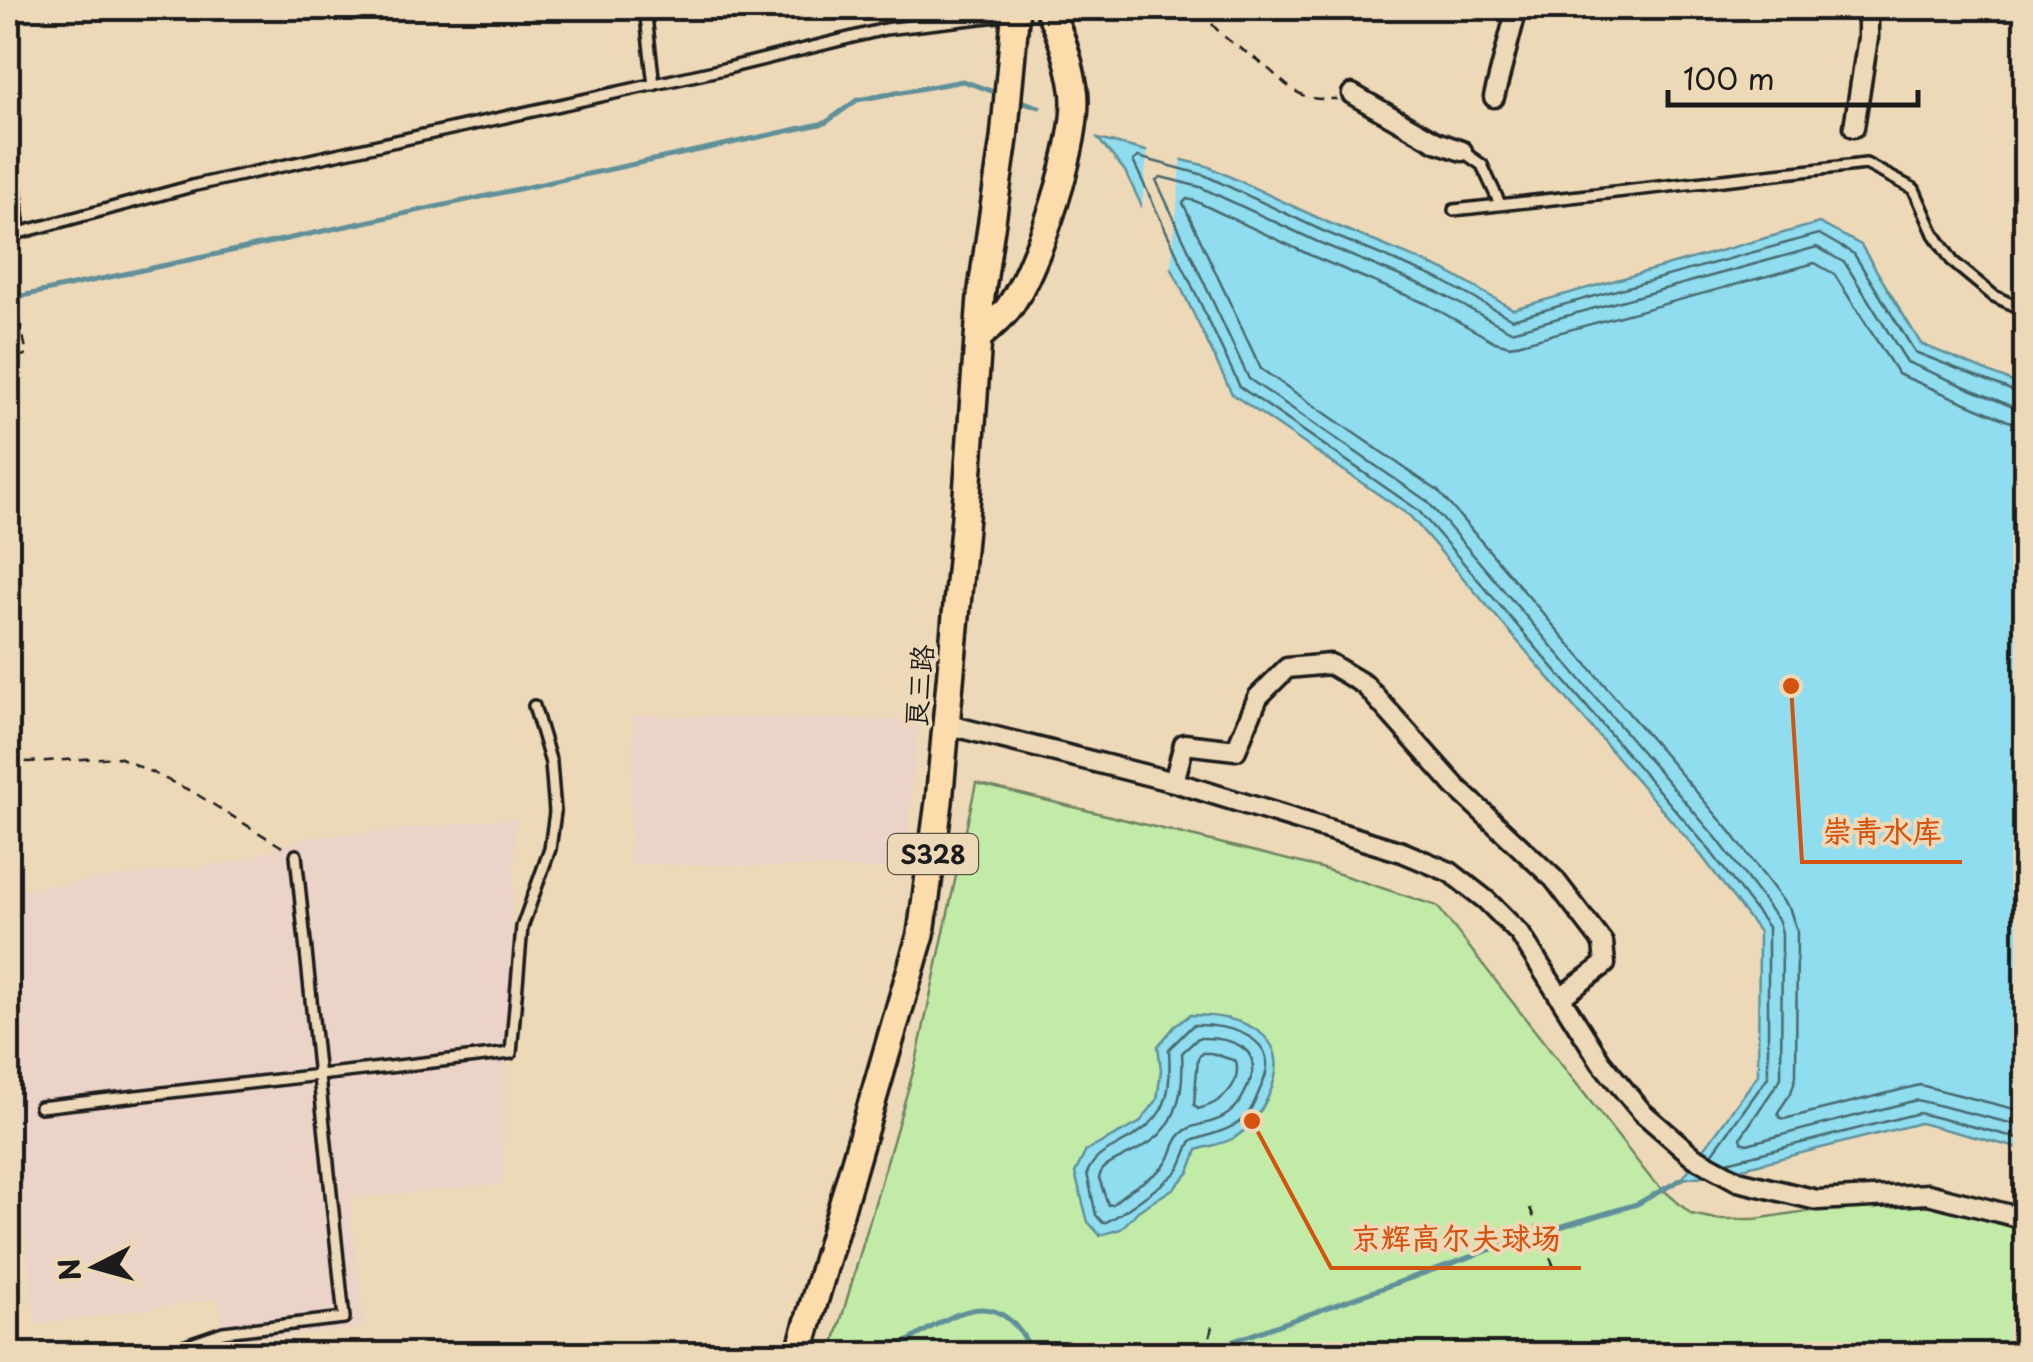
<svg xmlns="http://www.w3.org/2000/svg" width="2033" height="1362" font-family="'Playpen Sans','LXGW WenKai TC',sans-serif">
<rect width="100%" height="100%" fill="#edd9b7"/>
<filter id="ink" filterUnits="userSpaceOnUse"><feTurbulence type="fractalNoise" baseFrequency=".01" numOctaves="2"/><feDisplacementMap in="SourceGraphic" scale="20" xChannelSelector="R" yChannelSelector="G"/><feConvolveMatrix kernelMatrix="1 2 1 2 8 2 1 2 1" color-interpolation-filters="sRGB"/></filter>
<g filter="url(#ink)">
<path fill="#ecd3c8" d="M634 715 919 720 904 869 629 864Z
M516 818 503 1184 349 1199 366 1328 224 1341 219 1299 36 1325 8 1085V891L239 861 304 838Z"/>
<path fill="#c2eba7" stroke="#6f8462" stroke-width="2.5" d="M976 783 1321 868 1437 906 1652 1180 1691 1214 1716 1219H1755L1800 1212 1923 1202 2025 1231V1354H831L916 1062Z"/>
<path fill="#8fddee" stroke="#61909a" stroke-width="2.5" d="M1098 139 1207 166 1327 222 1444 270 1513 309 1819 223 1861 245 1921 344 2025 387V1150L1920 1123 1723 1173 1682 1179 1758 1075 1759 932 1701 855 1410 516 1232 394 1125 171Z
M1190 1015C1242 1015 1298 1034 1268 1097 1259 1115 1251 1127 1234 1138 1223 1144 1209 1146 1197 1150L1189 1172 1174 1188 1138 1211 1121 1229 1100 1235 1088 1222 1075 1173 1086 1151 1139 1123 1157 1100 1161 1070 1158 1046 1175 1026Z"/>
<path fill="#edd9b7" d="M1148 144 1182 154 1171 268 1165 267 1141 217Z"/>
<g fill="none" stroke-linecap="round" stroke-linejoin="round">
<path stroke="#4a6970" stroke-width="2.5" d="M2026 409 2013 407 1907 362 1845 263 1817 247 1511 331 1434 290 1318 242 1200 187 1161 177 1156 180 1249 379 1427 501 1718 840 1779 921 1782 933 1781 1078 1741 1137 1742 1142 1747 1144 1917 1100 2026 1127
M2026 424 2008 421 1898 374 1834 274 1815 263 1510 346 1495 342 1427 304 1312 256 1195 201 1187 199 1183 203 1261 369 1438 491 1730 831 1790 910 1797 931 1796 1076 1791 1093 1778 1112 1779 1117 1784 1119 1920 1085 2026 1112
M1193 1025C1230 1024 1285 1038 1261 1087 1257 1096 1253 1108 1247 1115 1232 1131 1211 1134 1191 1141 1185 1151 1184 1162 1177 1171 1169 1180 1112 1222 1103 1223L1096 1215 1087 1173C1094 1158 1101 1154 1116 1146 1164 1121 1172 1104 1169 1049Z
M1198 1038C1232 1037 1267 1048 1247 1088 1241 1101 1236 1110 1223 1117 1210 1125 1191 1123 1181 1134 1171 1144 1173 1158 1162 1168 1147 1182 1127 1189 1113 1204L1108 1205 1099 1178 1102 1169C1118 1158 1137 1152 1152 1141 1180 1121 1184 1085 1182 1053Z
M1211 1053 1236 1061C1242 1086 1220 1104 1198 1109L1194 1105 1198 1058 1202 1053Z
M1712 1154 1768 1077V927L1708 848 1418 510 1240 387 1133 161 1138 157 1204 175 1323 231 1439 279 1512 319 1819 234 1854 254 1915 352 2026 396
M1727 1162 1919 1113 2026 1140"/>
<path stroke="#61909a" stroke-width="5" d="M1015 99 1039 107
M8 299 825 123 857 100 963 81 1000 94
M884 1354C941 1327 994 1268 1033 1354
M1197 1354 1526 1237 1637 1204 1682 1179"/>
<defs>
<path id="service" d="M645 8 654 85
M8 120 20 232
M1462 151 1482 165 1500 204
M1454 210 1866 164 1914 189 1934 234 1953 262 1994 296 2026 311
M8 236 196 185 728 68 885 29 1015 14
M40 1107 511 1053 522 927 550 849 555 812 551 763 534 706
M160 1354 223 1332 344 1318 296 855"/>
<path id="minor" d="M1352 94 1436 142 1462 151
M1494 97 1517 8
M1854 127 1868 38V8
M945 724 1174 782 1402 852 1450 872 1486 900 1520 934 1601 1062 1642 1112 1694 1157 1738 1181 1817 1200 1928 1194 2026 1219
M1174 782 1184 744 1236 750 1258 697 1287 668 1330 664 1365 685 1456 787 1554 879 1603 943 1605 964 1561 997"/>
<path id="primary" d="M978 338C987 329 999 320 1007 310 1036 272 1082 137 1074 89 1070 61 1060 33 1048 8
M799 1354 921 934 939 802 967 495 981 296 1004 139 1016 8"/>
</defs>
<use href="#service" stroke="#1c1c1c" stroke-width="16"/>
<use href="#minor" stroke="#1c1c1c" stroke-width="25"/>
<use href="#primary" stroke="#1c1c1c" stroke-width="32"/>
<path stroke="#1c1c1c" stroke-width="2.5" stroke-dasharray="10 8" stroke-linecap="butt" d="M1203 8C1215 36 1237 45 1260 62 1275 73 1287 89 1305 96 1314 100 1327 99 1337 99
M8 267 27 354 8 361
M8 759 28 762 119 757 193 792 287 850
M1530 1208 1556 1272
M865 1354 870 1337
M1207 1354 1212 1325"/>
<use href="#service" stroke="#edd9b7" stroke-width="9"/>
<use href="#minor" stroke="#edd9b7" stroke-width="18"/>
<use href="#primary" stroke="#fddcac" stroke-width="25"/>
</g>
</g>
<g text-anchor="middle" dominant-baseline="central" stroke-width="8" stroke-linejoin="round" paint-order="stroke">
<rect fill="#edd9b7" stroke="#5b554a" stroke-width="2.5" x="888" y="834" width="90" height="40" rx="8"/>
<g font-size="25" font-weight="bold" fill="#1c1c1c">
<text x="933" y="854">S328</text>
</g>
<g font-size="28" fill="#1c1c1c" stroke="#edd9b7">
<text transform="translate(918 686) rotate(-85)">良三路</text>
</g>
</g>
<path fill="none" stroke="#d4530e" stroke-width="4" d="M1791 686L1802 862H1962M1252 1121L1331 1268H1581"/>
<g fill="#d4530e" stroke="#edd9b7" stroke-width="4">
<circle cx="1791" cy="686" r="10"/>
<circle cx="1252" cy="1121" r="10"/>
</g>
<g font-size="30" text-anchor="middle" font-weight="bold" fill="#d4530e" stroke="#edd9b7" stroke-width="8" stroke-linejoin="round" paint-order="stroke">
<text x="1882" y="842">崇青水库</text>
<text x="1456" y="1249">京辉高尔夫球场</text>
</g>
<rect width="2033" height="1362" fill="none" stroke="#edd9b7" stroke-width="40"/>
<rect x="20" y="20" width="1993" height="1322" fill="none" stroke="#1c1c1c" stroke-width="4" filter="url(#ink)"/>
<g transform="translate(95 1267) rotate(264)" stroke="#edd9b7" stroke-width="8" paint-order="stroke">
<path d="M0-8L18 38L0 25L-18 38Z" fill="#1c1c1c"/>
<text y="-15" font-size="28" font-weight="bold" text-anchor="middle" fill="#1c1c1c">N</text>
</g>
<path d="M1668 90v15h250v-15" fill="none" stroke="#1c1c1c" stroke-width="5"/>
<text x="1683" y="90" font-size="30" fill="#1c1c1c" stroke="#edd9b7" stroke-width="8" paint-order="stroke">100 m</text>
</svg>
